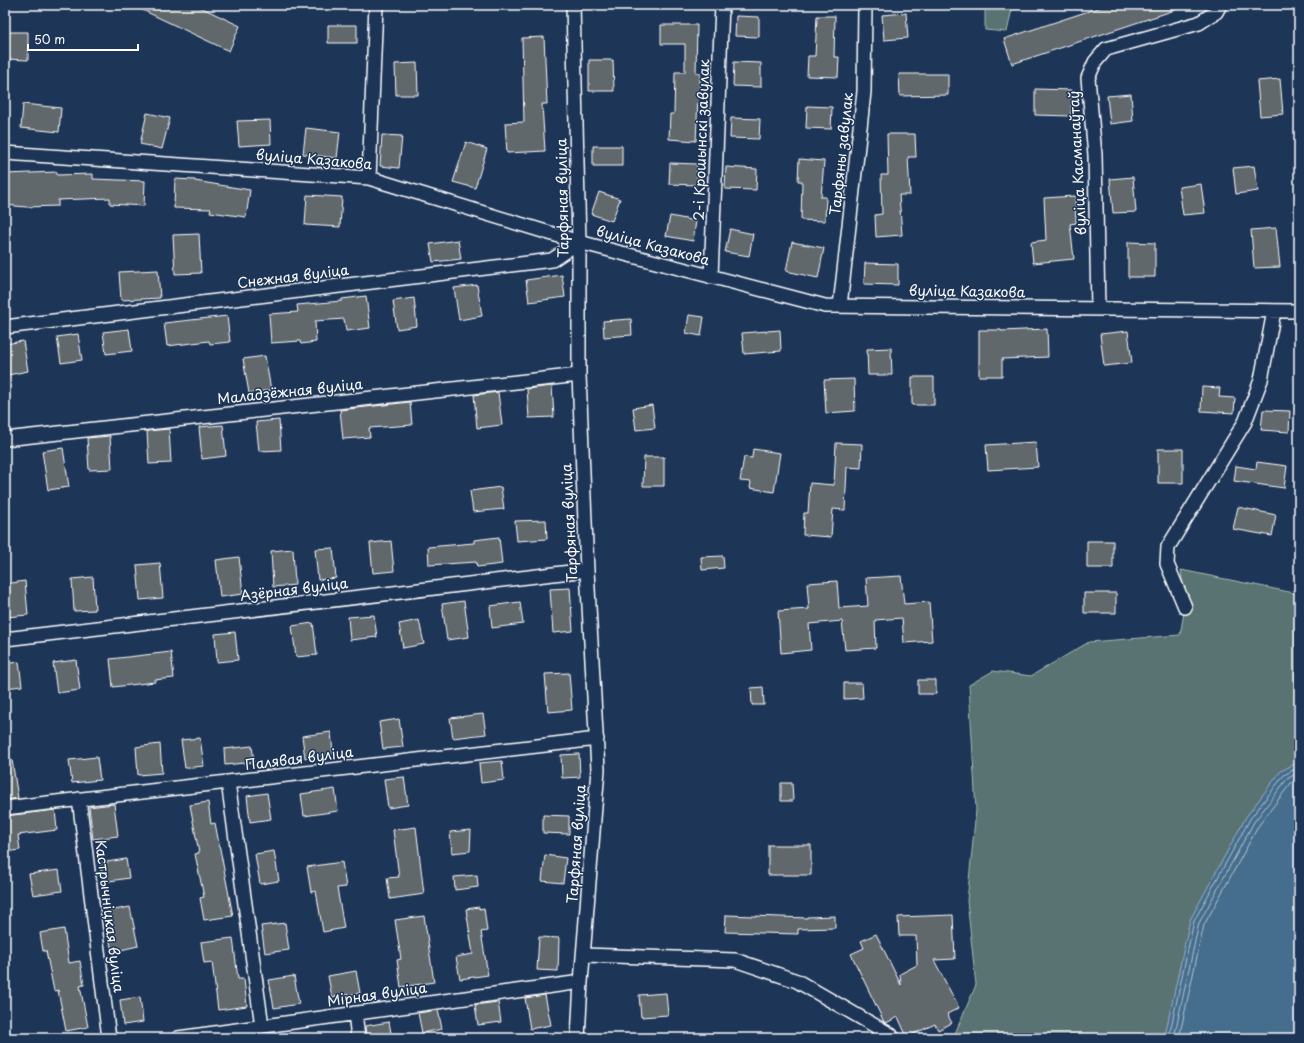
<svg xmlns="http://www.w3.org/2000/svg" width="1304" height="1043" font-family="'Playpen Sans',sans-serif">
<rect width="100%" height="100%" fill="#1d3557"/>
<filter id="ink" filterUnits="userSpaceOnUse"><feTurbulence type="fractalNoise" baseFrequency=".025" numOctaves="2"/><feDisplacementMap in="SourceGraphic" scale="8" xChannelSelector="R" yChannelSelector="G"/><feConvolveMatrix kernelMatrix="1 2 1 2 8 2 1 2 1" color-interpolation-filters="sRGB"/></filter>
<g filter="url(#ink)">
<path fill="#587371" stroke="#acb9b8" d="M985 5H1022L1012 9 1007 32 985 30Z
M1181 570 1299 594V762L1281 771 1246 817 1190 920 1166 1031 1161 1038H953L976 985 967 901 976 810 969 685 993 671 1031 676 1089 642 1180 635 1185 607Z"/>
<path fill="#456d8d" stroke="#8fa7bb" d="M1299 762V1038H1161L1166 1031 1190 920 1246 817 1281 771Z"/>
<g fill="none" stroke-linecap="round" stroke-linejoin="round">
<path stroke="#b5c5d1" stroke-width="1" d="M1166 1038 1170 1032 1194 921 1250 819 1284 775 1299 767
M1172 1038 1175 1033 1199 923 1254 822 1287 779 1299 772
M1179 1038 1204 925 1259 825 1291 783 1299 779"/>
</g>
<path fill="#60676c" stroke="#fff" d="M132 5H196L240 26 229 51Z
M1107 5H1184V7L1012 64 1004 39Z
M906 13 908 38 884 40 882 15Z
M736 16 759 17V37L735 36Z
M817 16H835L834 57H839L838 77 807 76 808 56H815Z
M328 25H357V43H328Z
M661 25H697L696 73H700V97H698L696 141 669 139 670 114H674L675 72H685V44H661Z
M5 32H28V60L5 59Z
M544 37 547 104H542L545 151 507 153 505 123 524 122 522 38Z
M589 60H613L614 91H589Z
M734 62 761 63V87L733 86Z
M417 63 418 95H396L395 64Z
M899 74H948V95L900 96Z
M1280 79 1283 114 1260 116 1257 81Z
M1035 89 1072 90 1071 116 1035 115Z
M1131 94 1133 121 1110 124 1107 96Z
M23 104 61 108 59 132 21 128Z
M807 106 832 107 831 129 806 128Z
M147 113 170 118 162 149 140 144Z
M731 118 760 119 759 139 730 138Z
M270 120 271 144 239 146 237 121Z
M306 128 340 132 337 158 303 154Z
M887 134H915L916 157H908L910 195H899L902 235 876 237 875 215 882 214 881 175H888Z
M382 135 402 136 399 168 380 166Z
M466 142 487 149 475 188 453 182Z
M593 146H622V166H593Z
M799 159 824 161 821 197H826L825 221 801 220 802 181H798Z
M670 163 697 164V185L669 184Z
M1254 166 1258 191 1236 194 1233 168Z
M726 167 757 169 756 190 725 189Z
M57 172V175L93 174V179L145 181 144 206 110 204V198L58 200V206L26 207 5 205V174Z
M1133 177 1136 212 1113 213 1110 179Z
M175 179 195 180V181L250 190 246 217 210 212 211 209 174 208Z
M1201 184 1205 213 1183 215 1179 187Z
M599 192 620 199 612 221 591 214Z
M307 195 342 197 340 227 305 225Z
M1075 196 1076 223 1070 224 1074 259 1033 263 1031 242 1046 240 1044 198Z
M670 216 696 221 693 241 666 236Z
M1276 228 1280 267 1254 268 1251 230Z
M730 229 753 234 749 256 725 252Z
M199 234 201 273 175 274 173 235Z
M458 240 461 259 433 262 430 244Z
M792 242 824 248 818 278 786 271Z
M1128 242 1155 243V277H1128Z
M865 263 898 264V285L864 284Z
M158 270 160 298 121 300 119 272Z
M562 275 565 297 529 302 526 280Z
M477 285 482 316 459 320 454 288Z
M366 296 370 328 346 331 344 319 315 321 316 342 301 344 300 341 271 343 269 314 298 312 297 305 342 301V299Z
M414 298 417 326 397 329 393 301Z
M689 315 704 317 701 336 686 333Z
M227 316 230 342 210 344 209 341 167 346 164 323Z
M631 319 632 335 604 337 603 321Z
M129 329 132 351 106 354 103 332Z
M1047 329 1048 357 1002 359V376H979V330H1001V331Z
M780 330 781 351 744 354 742 333Z
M1128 331 1132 363 1104 366 1100 334Z
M78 334 82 360 61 363 57 337Z
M23 341 28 371 8 375 5 361V344Z
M891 348 892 375H868L867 349Z
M265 356 271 390 249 393 243 359Z
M912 377H934V405H912Z
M854 379 855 411 826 413 824 380Z
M552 386 554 417 529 418 527 389Z
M1202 387 1220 388 1219 397 1235 398 1234 413 1201 411Z
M498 392 502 425 477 428 474 395Z
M410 402 412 425 369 428 370 437 343 439 340 410Z
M652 405 655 428 636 430 633 408Z
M1263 410 1290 411 1289 432 1261 430Z
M279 420 281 450 259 451 256 422Z
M223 425 226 456 202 459 199 427Z
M169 429 171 463 149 464 147 431Z
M110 436 112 469 89 470 87 438Z
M1036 442 1038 467 988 470 986 445Z
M836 443 862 444 861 468 847 467 845 510 833 509 831 537 803 535 804 513H808L810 483 834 485Z
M63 448 69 487 48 490 42 451Z
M753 449 780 453 774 492 750 488 751 482 740 481 744 457 752 458Z
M1158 449H1183V483H1158Z
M644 457H664V486H643Z
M1257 462 1287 466 1284 488 1234 481 1236 466 1256 469Z
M501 487 504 509 473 512 470 491Z
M1238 507 1276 515 1272 536 1233 529Z
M546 520 547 539 517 541 515 521Z
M499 537 502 564 477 567 476 562 429 565 428 547 474 543V540Z
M391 541 394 571 373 573 370 543Z
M1087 541H1113V568H1087Z
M333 548 336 578 318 580 315 549Z
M293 549 295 585 273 587 271 551Z
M723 556 724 568 702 570 701 557Z
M239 557 243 594 220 597 216 560Z
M160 563 163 598 140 600 137 565Z
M901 576 904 604 929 602 932 641 904 643 902 618 875 620 876 648 845 650 842 621 809 624 811 650 781 653 778 611 809 609 807 583 837 581 839 608 868 606 866 578Z
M93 577 95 610 74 611 72 579Z
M25 581 28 615 6 617 5 584Z
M570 588 573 631 553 633 550 589Z
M1084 593H1116V613H1084Z
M464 601 469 637 447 640 442 604Z
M520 602 523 624 492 628 490 606Z
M374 615 377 637 350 640 348 617Z
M419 620 424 644 403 648 399 624Z
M313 623 317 655 296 657 292 626Z
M235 632 238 660 217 662 215 634Z
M171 652 174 678 154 680 155 682 113 687 110 659Z
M76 660 80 690 57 693 53 663Z
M19 662 22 686 5 688V664Z
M569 673 572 710 548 712 545 674Z
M918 680H936V694H918Z
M844 683H862L863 698 844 699Z
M763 687 764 705H752L751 688Z
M483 714 486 734 453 738 450 718Z
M399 719 403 747 383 749 379 722Z
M331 732 333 754 305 758 302 736Z
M200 738 204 766 185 768 181 740Z
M160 744 162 773 138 775 136 747Z
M252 746 254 762 225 765 224 749Z
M579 754 580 777 562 778 561 755Z
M97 757 100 780 72 783 69 760Z
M5 760H12L18 798 5 800Z
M502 761 504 780 481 783 479 763Z
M404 777 408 805 388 808 384 779Z
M781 783H792L793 801H781Z
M335 789 338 811 304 816 301 794Z
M267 793 271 819 250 822 247 796Z
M208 802 211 824 215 823 220 849 233 916 204 920 200 898 204 897 195 854 199 853 190 805Z
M114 804 118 836 93 839 89 807Z
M55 810 57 830 18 835 20 850 5 852V816Z
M543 815 569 816V834L543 833Z
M416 827 424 894 390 899 387 878 399 877 393 830Z
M471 830 470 851 452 853 450 832Z
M768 845H811V875H768Z
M274 851 279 881 260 884 255 854Z
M545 855 566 858 563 883 542 881Z
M126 859 129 878 103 882 100 863Z
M342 862 346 887 337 888 344 928 323 932 316 891 311 892 307 867Z
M59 870 62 891 33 895 29 874Z
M477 875 478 887 455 890 454 877Z
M130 907 138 946 112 952 104 912Z
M479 907V909L484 908 487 931 481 932 488 975 460 979 456 957 473 954 466 909Z
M726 915 807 918V917L835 916V928L798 929V934L725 932Z
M953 915 955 959 934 960 959 1008 947 1014 952 1023 938 1030 935 1024 907 1037 898 1017 886 1023 884 1022 851 954 864 948 861 941 876 934 901 985 900 974 917 965 916 936H899L898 917Z
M424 916 434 982 401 987 397 960 401 959 395 920Z
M285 923 289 950 265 953 261 926Z
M64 929 69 963 80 961 84 985 80 986 88 1027 66 1031 58 990 54 991 46 951H43L40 933Z
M539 937 559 938 558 971 537 970Z
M233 938 238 979H244L247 1006 218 1010 212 962 204 963 201 942Z
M356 971 360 993 332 997 328 976Z
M294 976 299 1004 274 1008 269 980Z
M666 993 668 1015 641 1017 639 995Z
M545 995 551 1025 530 1029 525 998Z
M140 997 143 1022 123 1025 120 1000Z
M498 1002 501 1022 478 1025 475 1005Z
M438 1010 442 1029 422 1033 418 1013Z
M389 1022 392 1038H366L365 1026Z"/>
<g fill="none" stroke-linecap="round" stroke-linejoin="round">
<defs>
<path id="street" d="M573 5 579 242V375L587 570 598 769 581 982 578 1038
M5 153 369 178 579 242 825 306 1299 311
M369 178 376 5
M711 277 722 5
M840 306 864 92 865 5
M1098 309 1095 155 1088 78 1095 62 1106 49 1199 23 1216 12 1220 5
M5 327 552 260 579 242
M5 439 579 375
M1185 607 1167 564 1168 547 1245 422 1261 380 1274 311
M5 639 587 570
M228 782 262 1026
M79 799 109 1038
M5 808 597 739
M584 955 735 960 797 981 891 1035 893 1038
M355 1013 358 1038
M178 1038 581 982"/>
</defs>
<use href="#street" stroke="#fff" stroke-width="16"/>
<use href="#street" stroke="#1d3557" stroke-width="13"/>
</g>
</g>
<g text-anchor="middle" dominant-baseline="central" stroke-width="3" stroke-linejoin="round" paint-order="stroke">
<g font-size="14" fill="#fff" stroke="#1d3557">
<text transform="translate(701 140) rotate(-88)">2-і Крошынскі завулак</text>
<text transform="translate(841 154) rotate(-84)">Тарфяны завулак</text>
<text transform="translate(314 159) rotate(5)">вуліца Казакова</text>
<text transform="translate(1077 163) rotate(-93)">вуліца Касманаўтаў</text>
<text transform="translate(562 198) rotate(-91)">Тарфяная вуліца</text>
<text transform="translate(653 245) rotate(15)">вуліца Казакова</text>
<text transform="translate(293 276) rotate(-7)">Снежная вуліца</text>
<text transform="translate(967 291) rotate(1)">вуліца Казакова</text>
<text transform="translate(290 391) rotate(-6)">Маладзёжная вуліца</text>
<text transform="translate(569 523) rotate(-93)">Тарфяная вуліца</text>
<text transform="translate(294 589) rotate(-7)">Азёрная вуліца</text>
<text transform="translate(299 758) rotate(-7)">Палявая вуліца</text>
<text transform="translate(576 844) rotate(-86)">Тарфяная вуліца</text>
<text transform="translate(110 916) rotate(83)">Кастрычніцкая вуліца</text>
<text transform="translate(377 994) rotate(-8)">Мірная вуліца</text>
</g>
</g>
<rect width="1304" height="1043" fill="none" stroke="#1d3557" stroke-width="20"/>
<rect x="10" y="10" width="1284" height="1023" fill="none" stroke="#fff" stroke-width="1.5" filter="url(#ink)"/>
<path d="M28 44v6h110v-6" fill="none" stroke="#ffffff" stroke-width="2"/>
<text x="34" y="44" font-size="12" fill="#ffffff" stroke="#1d3557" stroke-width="3" paint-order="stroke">50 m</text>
</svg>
